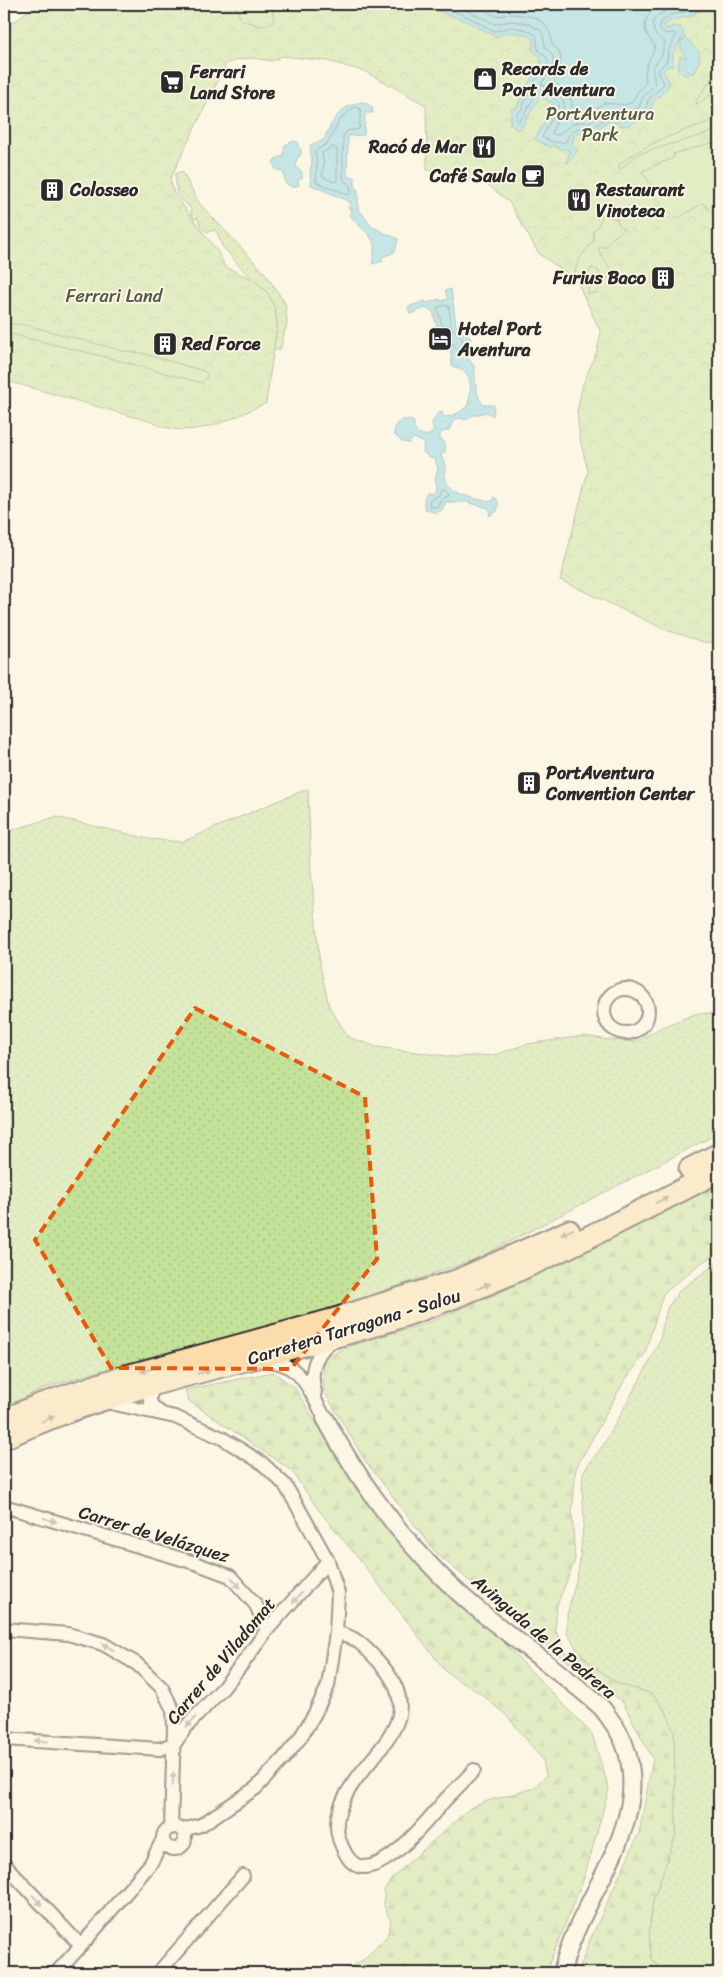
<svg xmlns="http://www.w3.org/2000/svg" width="723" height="1977" font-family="Sriracha,sans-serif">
<defs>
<pattern id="grass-dots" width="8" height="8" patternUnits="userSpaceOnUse" patternTransform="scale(1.25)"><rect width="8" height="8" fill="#c5e29a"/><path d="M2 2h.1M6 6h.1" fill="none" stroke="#a9c285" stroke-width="1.8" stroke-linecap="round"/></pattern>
<pattern id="forest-firs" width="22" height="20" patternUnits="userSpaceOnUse" patternTransform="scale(1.25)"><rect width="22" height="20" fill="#c5e29a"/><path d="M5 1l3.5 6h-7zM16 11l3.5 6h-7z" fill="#a9c285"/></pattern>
<pattern id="park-crowns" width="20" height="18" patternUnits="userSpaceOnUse" patternTransform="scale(1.25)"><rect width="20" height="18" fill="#c5e29a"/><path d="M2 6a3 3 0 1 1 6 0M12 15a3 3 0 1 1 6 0" fill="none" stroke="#a9c285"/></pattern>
</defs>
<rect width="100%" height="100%" fill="#fcf5e5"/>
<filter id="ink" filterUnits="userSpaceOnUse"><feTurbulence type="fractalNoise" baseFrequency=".02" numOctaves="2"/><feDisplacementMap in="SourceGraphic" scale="10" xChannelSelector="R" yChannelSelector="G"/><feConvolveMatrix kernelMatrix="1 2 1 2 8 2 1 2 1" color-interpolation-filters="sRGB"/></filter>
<g filter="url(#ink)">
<path fill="url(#grass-dots)" stroke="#788662" d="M182 171 199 203 264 272 285 303 287 323 280 350H273L277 325 267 292 244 271 222 246 217 232 214 230 208 232 201 227 198 218 194 219 191 214V209L177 194 175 174Z
M308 789 311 871 320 966 329 1006 348 1037 377 1047 454 1057 494 1055 527 1044 584 1036 609 1040 636 1042 662 1027 698 1013 719 1014V1133L476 1259 357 1300 264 1327 109 1368 44 1388 4 1407V835L15 829 56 817 149 839 182 842 275 802Z
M719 1261V1973H664L651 1958 649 1934 653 1901 676 1834 674 1733 666 1711 652 1694 619 1684 590 1664 576 1648 567 1633V1615L579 1568 584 1518 582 1489 583 1472 604 1444 649 1363 660 1339 667 1308 680 1290Z"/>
<path fill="url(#forest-firs)" stroke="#788662" d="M719 1184V1251L697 1266 663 1294 645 1353 623 1383 576 1468 572 1513 575 1560 557 1605 555 1629 570 1662 580 1652 590 1664 619 1684 652 1694 666 1711 674 1732 676 1834 653 1901 649 1934 651 1958 664 1973H578L589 1942 639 1833 653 1759 622 1701 551 1649 437 1554 364 1459 324 1391 323 1366 327 1360 337 1352 351 1346 430 1322 503 1291Z
M273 1372 295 1388 357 1491 592 1734 609 1789 584 1878 547 1969V1973H340L363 1960 387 1936 391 1921 384 1906V1890L394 1876 470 1808 484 1802 534 1788 546 1776 543 1760 508 1717 481 1694 447 1673 359 1559 318 1509 291 1470 189 1401 185 1390Z"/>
<path fill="url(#park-crowns)" stroke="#788662" d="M36 4H719V643L703 642 664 629 560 580 588 471 580 439 577 411 583 384 597 351 601 333 576 279 539 254 509 202 491 187 478 181 427 170 426 105 366 72 328 61 282 56 272 61 252 58 236 60 226 64 170 179 174 194 218 252 225 267 254 280 267 292 275 308 277 325 266 403C231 419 190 442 152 422L4 380V27L18 19Z"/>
<path fill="#c5e29a" stroke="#788662" d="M233 4H267L272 9 274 19 272 23 261 26 241 20 236 7Z
M714 75 719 79V89L697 104 696 101Z
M719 118V125L716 131 641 153 633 157 621 169 618 166C641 143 688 130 719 118Z
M711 143 719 145V221L703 203 677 219 653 197V188L642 171 673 158 675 155 673 154Z
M604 212 608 213 609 217 617 219 619 225 624 229 609 241 606 247H599C598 258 611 262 610 272 610 279 600 282 598 292L589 294 588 293C588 284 593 285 599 280V271L592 268 586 277 579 278 575 273C576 260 586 250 594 240L593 231 598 226Z
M4 323 26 325 123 351 141 353 204 371 208 375 202 383 102 356 10 334 4 330Z"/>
<path fill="#85d1e5" stroke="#618f9b" d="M431 4H719V5L694 13V15L672 20 665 24V27L667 29 673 26 680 27 684 34 673 54V66H668L663 71 669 80V86L652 103 651 114 627 126 619 125 618 123 608 121 590 136 583 132 574 135 572 144 578 150 569 162 566 163 570 151 564 148 562 150 553 145 551 148 535 139 554 104 540 97 521 128 517 130 510 124 512 108 516 109C524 92 528 80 540 67V64L543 62 539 60 540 58 532 49 533 39C523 32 506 30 497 37L466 21 441 12 429 6Z
M685 37 700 53 699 62 693 74 688 71 689 76 683 74 678 69 680 56 687 58C682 52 680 49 681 40H684Z
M365 102 372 107 373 113H365L364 135 348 136 347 177H355V189H358V208L372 227 398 239 395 252 382 257 383 261 372 264C380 233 365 236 350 215L352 210 348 208 351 202 311 185 310 169 312 164 310 145 324 140C332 120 342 103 365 102Z
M294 141 298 142V147L301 149V155L297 159 295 166 302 172V178L298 180 299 185 292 187 285 183 284 174 282 171 276 170 273 163 275 159 283 156 285 145Z
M451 289 456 325 471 338C462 350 467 357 475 368 474 378 476 398 484 405H494L493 416 487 412 471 416 466 420 459 418 453 421 449 430 440 433V439C446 441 446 446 445 452L441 454C441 458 444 461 445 465 446 471 444 476 446 481 453 496 475 498 489 502L493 500V497C499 500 499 505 497 511L489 516 490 510 488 508 467 502H446L442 510 437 513 426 510C423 504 423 499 427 493L433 494 436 490C435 482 435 476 438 469L435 459 428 457 423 452 424 445 421 441 413 438 409 443 402 442 394 434C395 422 403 416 414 422V429C418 434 423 436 429 435L434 431 432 423 437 414 442 412 444 417C453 417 462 411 468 405 470 395 473 381 466 373 462 369 456 369 452 365L450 346 437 327 433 311 425 308 410 314 408 307 425 301 426 303 440 299 441 301 448 299 445 291Z"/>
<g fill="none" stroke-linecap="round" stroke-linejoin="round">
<path stroke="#4f6d75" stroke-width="1" d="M436 4 468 17 494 31 513 27 527 30 536 35 538 50 547 58 548 63 541 75 535 80 521 110 517 114 516 119 518 121 521 120 536 94C544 90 556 97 559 105L542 137C548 141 560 144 566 142 569 130 579 125 590 130L607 117 626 121 645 112 648 100 664 84 658 70 667 61 668 52 676 36 674 33C668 34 662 35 659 27L661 22 670 15 689 11 706 4
M453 4 495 24 512 21 520 22 529 24 540 30 543 35 545 47 552 55 554 61 552 68 541 84C573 103 567 101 552 131L553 134 559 135C568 126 575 120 589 122L605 111 626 114 639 107 643 97 655 84 652 68 661 57 665 42C662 39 656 37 654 31 646 11 677 10 687 4
M473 4 496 16 512 14 522 15 534 17 545 24 550 33 552 44 559 51 561 59 560 68 554 82C566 91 575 96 571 113L573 116 588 114 604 103 625 105 632 102 637 93 646 82C643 63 651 62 655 46 654 43 650 40 648 36 640 22 650 10 663 4
M356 107 361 109 359 129 347 131 343 136V177L344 181 350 184 351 193 349 195 316 182 317 164 315 151 328 143 339 121 349 111Z
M333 147 337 149V180L334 182 322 176 324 164 322 154Z
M446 305 449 307 451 327 463 339 459 350 456 349 442 325 437 308Z
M443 489 449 493V496L441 499 437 507H431L429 504V500L438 496Z"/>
<path stroke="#42545a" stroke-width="1" stroke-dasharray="6 5" stroke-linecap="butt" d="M661 4 671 6 690 5 700 11 704 4"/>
<defs>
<path id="minor" d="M604 1011a22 22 0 1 1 44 0a22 22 0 1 1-44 0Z
M263 1360C302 1363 307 1387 325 1418
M155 1385C147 1398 148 1405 161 1413
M315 1392C309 1371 315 1353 333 1340
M106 1402 175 1417 222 1438 262 1463 285 1485 298 1507 328 1561 338 1593 336 1633 328 1686 314 1715 300 1738 284 1758 256 1788 201 1825 182 1830
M4 1506 195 1563 230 1576 256 1605 267 1630
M4 1629 68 1634 103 1644 137 1664 162 1688 173 1710 174 1727 171 1828
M336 1633C355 1635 366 1648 379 1662 438 1727 355 1755 339 1812 334 1827 339 1843 347 1856 371 1895 429 1818 445 1800 455 1790 465 1780 474 1770
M4 1739 160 1749 175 1743 186 1727 223 1688 243 1663 267 1630 328 1561
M163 1838a11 11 0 1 1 22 0a11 11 0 1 1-22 0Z
M4 1864 81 1946
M56 1973 81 1946 151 1863 163 1839
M158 1973 243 1876"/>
<path id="tertiary" d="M325 1418C354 1473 393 1527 437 1572 486 1623 549 1660 602 1708 610 1719 619 1730 624 1743 656 1824 577 1898 562 1973"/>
<path id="trunk" d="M690 1169 719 1154
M4 1420 42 1404 116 1379 332 1320 456 1281 569 1231
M4 1438C127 1380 265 1361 394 1319 507 1282 613 1225 719 1171"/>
</defs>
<use href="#minor" stroke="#2b2b2b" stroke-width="16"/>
<use href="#tertiary" stroke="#2b2b2b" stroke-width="20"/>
<use href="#trunk" stroke="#2b2b2b" stroke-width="25"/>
<use href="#minor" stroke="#fcf5e5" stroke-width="12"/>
<use href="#tertiary" stroke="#fcf5e5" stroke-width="16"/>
<use href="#trunk" stroke="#faddab" stroke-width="21"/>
</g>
<defs><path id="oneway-solid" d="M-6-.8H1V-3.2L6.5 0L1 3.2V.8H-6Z" transform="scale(1.25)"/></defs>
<g fill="#92846b">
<use href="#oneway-solid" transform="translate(662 1200) rotate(-27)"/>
<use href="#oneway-solid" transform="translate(567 1232) rotate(156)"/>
<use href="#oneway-solid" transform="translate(484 1286) rotate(-24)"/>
<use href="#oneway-solid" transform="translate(147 1370) rotate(165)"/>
<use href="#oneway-solid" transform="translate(204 1372) rotate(-15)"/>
<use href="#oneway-solid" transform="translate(48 1419) rotate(-22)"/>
</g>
<g fill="#949088">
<use href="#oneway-solid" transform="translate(50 1520) rotate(17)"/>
<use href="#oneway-solid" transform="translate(236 1583) rotate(49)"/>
<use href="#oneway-solid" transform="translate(297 1598) rotate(131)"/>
<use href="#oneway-solid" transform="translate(108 1647) rotate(-151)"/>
<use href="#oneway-solid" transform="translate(191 1722) rotate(133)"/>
<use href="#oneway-solid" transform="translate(41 1741) rotate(-176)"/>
<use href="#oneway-solid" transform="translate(173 1779) rotate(-87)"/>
<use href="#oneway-solid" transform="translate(37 1900) rotate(47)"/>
</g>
</g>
<path d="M0 0H723V1977H0ZM195 1008 365 1097 377 1259 291 1369 111 1368 35 1240Z" fill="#fcf5e5" fill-opacity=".55" fill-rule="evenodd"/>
<path fill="none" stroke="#e8590c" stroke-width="4" stroke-dasharray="10 6" stroke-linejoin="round" d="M195 1008 365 1097 377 1259 291 1369 111 1368 35 1240Z"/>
<defs>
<symbol id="shop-square" viewBox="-11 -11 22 22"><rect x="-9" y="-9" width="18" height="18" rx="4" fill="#2b2b2b" stroke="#fcf5e5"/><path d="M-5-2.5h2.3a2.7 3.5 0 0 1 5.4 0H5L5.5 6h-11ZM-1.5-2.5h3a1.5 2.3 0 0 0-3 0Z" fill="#fff"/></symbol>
<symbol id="supermarket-square" viewBox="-11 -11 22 22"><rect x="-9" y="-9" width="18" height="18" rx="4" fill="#2b2b2b" stroke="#fcf5e5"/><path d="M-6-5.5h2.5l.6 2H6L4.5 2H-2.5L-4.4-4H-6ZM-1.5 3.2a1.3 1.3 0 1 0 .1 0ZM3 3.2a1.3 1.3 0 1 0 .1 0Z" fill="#fff"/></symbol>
<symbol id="restaurant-square" viewBox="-11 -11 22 22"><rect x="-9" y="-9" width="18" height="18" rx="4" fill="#2b2b2b" stroke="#fcf5e5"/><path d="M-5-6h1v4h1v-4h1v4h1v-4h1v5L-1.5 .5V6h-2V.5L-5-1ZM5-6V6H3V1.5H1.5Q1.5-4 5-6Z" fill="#fff"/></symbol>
<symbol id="cafe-square" viewBox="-11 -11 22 22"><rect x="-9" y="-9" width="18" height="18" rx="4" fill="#2b2b2b" stroke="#fcf5e5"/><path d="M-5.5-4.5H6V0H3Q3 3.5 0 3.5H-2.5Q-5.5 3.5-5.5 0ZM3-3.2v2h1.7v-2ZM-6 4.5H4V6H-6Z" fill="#fff"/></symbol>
<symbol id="building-square" viewBox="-11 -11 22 22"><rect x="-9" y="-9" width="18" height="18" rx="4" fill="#2b2b2b" stroke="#fcf5e5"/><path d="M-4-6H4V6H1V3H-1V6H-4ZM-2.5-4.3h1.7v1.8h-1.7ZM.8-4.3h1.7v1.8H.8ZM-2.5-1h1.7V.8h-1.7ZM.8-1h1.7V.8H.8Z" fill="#fff"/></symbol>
<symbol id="hotel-square" viewBox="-11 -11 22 22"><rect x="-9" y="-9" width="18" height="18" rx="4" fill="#2b2b2b" stroke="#fcf5e5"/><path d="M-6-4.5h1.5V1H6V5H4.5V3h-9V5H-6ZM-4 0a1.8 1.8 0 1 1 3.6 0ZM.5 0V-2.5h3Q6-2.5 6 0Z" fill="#fff"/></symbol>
</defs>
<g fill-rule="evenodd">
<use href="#shop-square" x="471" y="65" width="28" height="28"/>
<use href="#supermarket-square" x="158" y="68" width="28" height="28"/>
<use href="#restaurant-square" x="470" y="133" width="28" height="28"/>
<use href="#cafe-square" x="519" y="162" width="28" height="28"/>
<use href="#building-square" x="38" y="176" width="28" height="28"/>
<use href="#restaurant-square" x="565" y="186" width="28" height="28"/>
<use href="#building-square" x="649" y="264" width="28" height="28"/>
<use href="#hotel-square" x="426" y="325" width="28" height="28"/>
<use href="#building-square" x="151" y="330" width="28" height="28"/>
<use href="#building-square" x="515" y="769" width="28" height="28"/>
</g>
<g text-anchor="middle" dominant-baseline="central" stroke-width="4" stroke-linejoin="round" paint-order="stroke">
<g font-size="18" font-weight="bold" fill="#2b2b2b" stroke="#fcf5e5" text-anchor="start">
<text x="502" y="69">Records de<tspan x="502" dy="21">Port Aventura</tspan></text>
<text x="190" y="72">Ferrari<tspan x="190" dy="21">Land Store</tspan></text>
<text x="466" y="147" text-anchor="end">Racó de Mar</text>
<text x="516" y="176" text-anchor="end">Café Saula</text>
<text x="70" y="190">Colosseo</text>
<text x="596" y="190">Restaurant<tspan x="596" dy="21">Vinoteca</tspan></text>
<text x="646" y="278" text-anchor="end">Furius Baco</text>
<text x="458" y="329">Hotel Port<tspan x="458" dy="21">Aventura</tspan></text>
<text x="182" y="344">Red Force</text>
<text x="546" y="773">PortAventura<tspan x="546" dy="21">Convention Center</tspan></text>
</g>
<g font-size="18" fill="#525947" stroke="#fcf5e5">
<text x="600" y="114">PortAventura<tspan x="600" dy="21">Park</tspan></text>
<text x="114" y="296">Ferrari Land</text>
</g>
<g font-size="18" fill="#2b2b2b" stroke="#fcf5e5">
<text transform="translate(354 1327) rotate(-17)">Carretera Tarragona - Salou</text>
<text transform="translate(154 1534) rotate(17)">Carrer de Velázquez</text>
<text transform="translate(544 1637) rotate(40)">Avinguda de la Pedrera</text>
<text transform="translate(221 1661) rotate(-50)">Carrer de Viladomat</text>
</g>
</g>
<rect width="723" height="1977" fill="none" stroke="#fcf5e5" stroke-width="20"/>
<rect x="10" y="10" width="703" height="1957" fill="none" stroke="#2b2b2b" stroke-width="2" filter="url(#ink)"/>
</svg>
